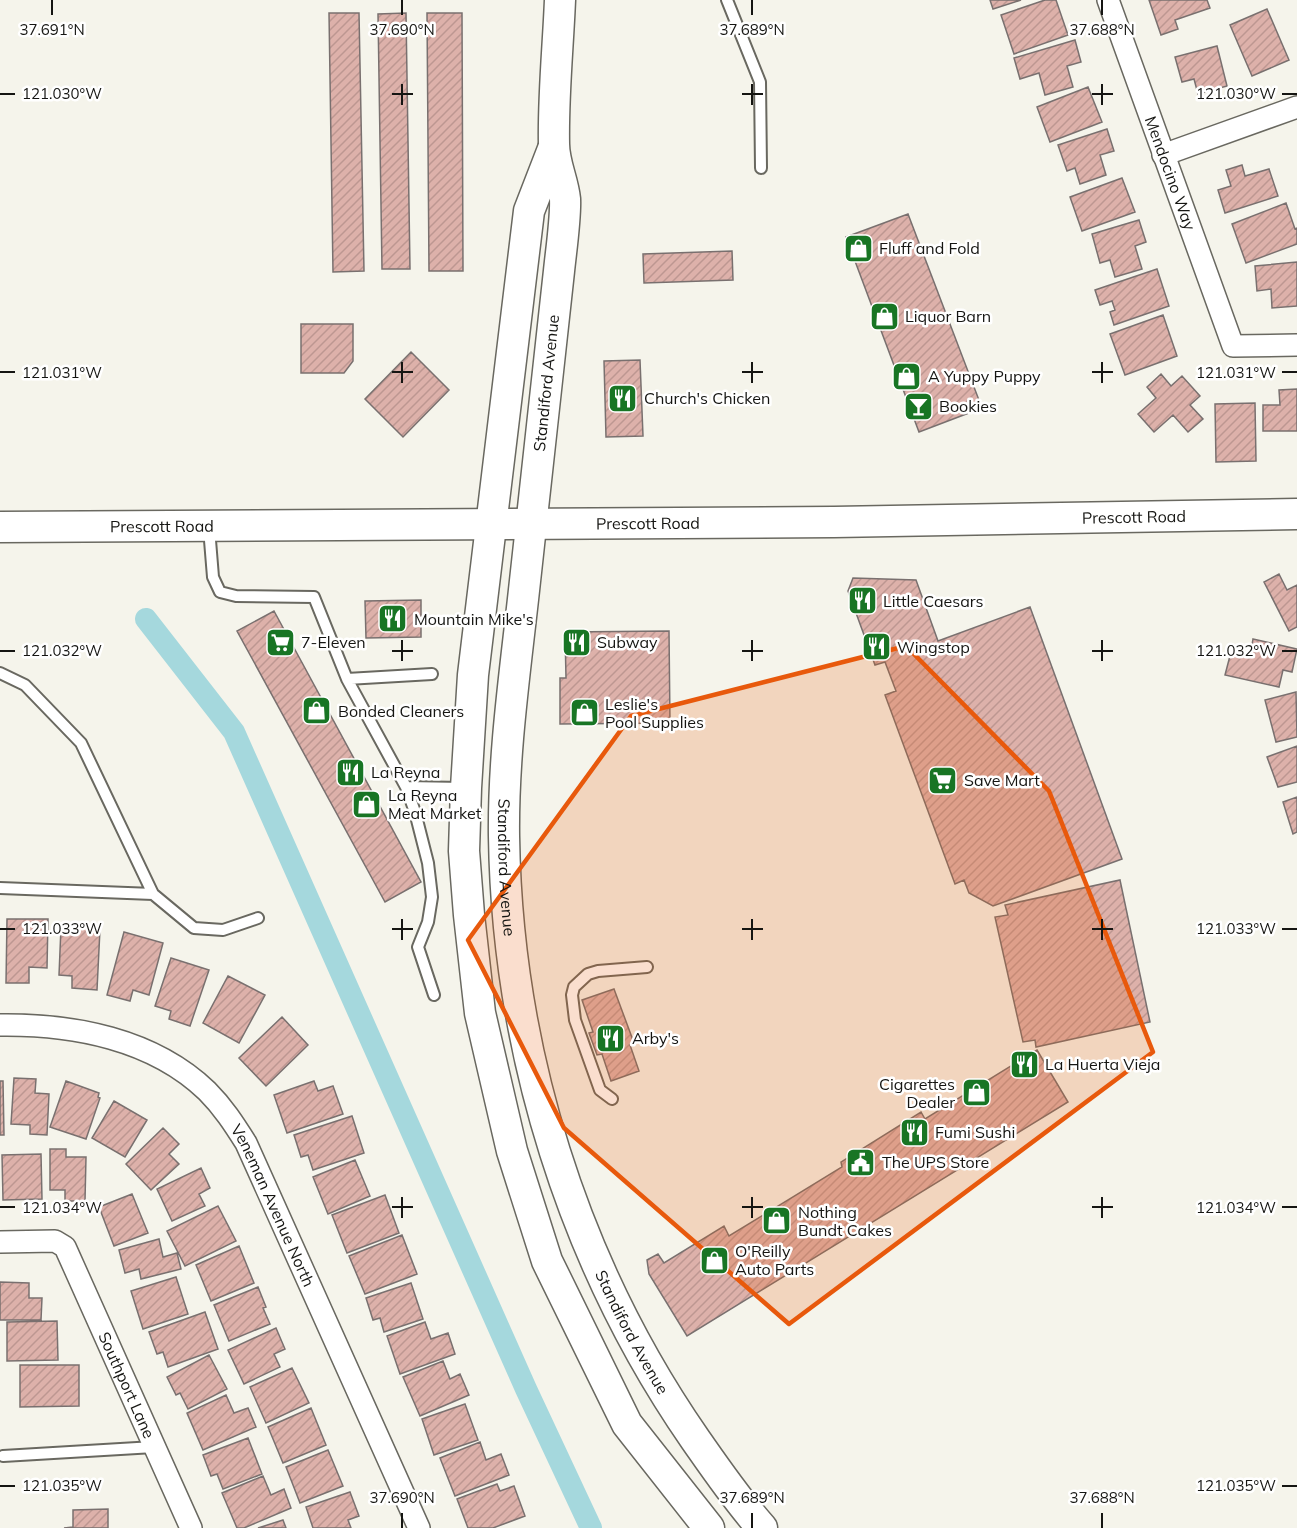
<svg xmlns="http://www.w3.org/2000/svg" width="1297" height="1528" font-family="Mulish,sans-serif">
<defs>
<pattern id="building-hatch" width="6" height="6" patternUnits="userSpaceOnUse" patternTransform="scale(1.5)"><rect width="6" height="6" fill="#ddb1aa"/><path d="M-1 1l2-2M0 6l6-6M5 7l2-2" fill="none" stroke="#bd9791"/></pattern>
</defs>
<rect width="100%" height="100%" fill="#f5f4eb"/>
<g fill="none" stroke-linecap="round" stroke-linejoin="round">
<path stroke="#a5d8dd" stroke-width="22" d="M146 619 234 732 526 1389 591 1528"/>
</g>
<path fill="url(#building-hatch)" stroke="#79706f" stroke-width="1.5" d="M990 0H1021L993 9Z
M1045 0H1056L1068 35 1014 54 1001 15Z
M1149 0H1207L1210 8 1175 20 1178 29 1161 35Z
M1267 9 1289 60 1252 76 1230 25Z
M329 13H359L364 271 333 272Z
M406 13 410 269H382L378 14Z
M427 13H462L463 271H429Z
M1075 40 1081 62 1067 66 1073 87 1045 95 1039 73 1020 79 1014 58Z
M1217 46 1227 86 1198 94 1194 79 1182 82 1175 57Z
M1088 87 1102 122 1050 142 1037 107Z
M1107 129 1114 151 1100 155 1106 175 1080 184 1075 168 1067 171 1058 145Z
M1242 165 1245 176 1269 169 1278 196 1225 213 1218 190 1231 186 1226 170Z
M1122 178 1135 212 1082 231 1070 197Z
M1286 203 1295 229 1297 228V244L1246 263 1232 224Z
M908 214 982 408 919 432 846 237Z
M1139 220 1146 242 1135 246 1142 269 1115 277 1110 260 1100 263 1092 234Z
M732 251 733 280 644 283 643 254Z
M1297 262V306L1272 308 1271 289 1257 291 1255 266Z
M1157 269 1169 306 1114 325 1110 312 1115 310 1112 301 1100 305 1095 290Z
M1163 315 1177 356 1125 375 1110 334Z
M301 324H353V361L344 373H301Z
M411 352 449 390 403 437 365 399Z
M640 360 643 436 606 437 604 361Z
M1161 374 1171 386 1182 376 1200 396 1190 405 1203 419 1188 432 1173 415 1154 432 1138 414 1156 398 1147 387Z
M1297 389V431H1263V405H1280L1279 390Z
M1255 403 1256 461 1216 462 1215 404Z
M1279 574 1287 590 1297 585V627L1289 631 1264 582Z
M853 578 916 580 938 641 1030 607 1122 859 993 906 969 893 964 880 955 884 885 695 896 691 885 662 875 665 848 591Z
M421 600V637L366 638 365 601Z
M274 611 421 882 385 902 237 631Z
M669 631 670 723 560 724V678H566L565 632Z
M1253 639 1297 649 1292 672 1283 670 1279 687 1225 675 1231 652 1250 657Z
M1296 692 1297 737 1276 742 1265 700Z
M1297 746V782L1278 787 1267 757Z
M1297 797V832L1293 834 1283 802Z
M1120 880 1150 1022 1036 1047 1035 1040 1023 1042 995 917 1008 915 1005 905Z
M7 919H48L47 968 29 967V983H6Z
M61 927 100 929 97 990 72 988V976L59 975Z
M124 932 163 943 149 995 133 990 130 1001 107 995Z
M171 958 209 970 190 1026 169 1019 171 1011 155 1006Z
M228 976 265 995 239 1043 203 1023Z
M614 989 634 1043 630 1045 639 1071 611 1081 602 1054 597 1055 589 1033 593 1032 582 1000Z
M282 1017 308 1045 266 1086 239 1058Z
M1037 1050 1068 1102 687 1336 649 1274 647 1260 658 1254 664 1263 724 1226 729 1236 842 1167 841 1162 921 1112 925 1119Z
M14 1078 36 1079 35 1093 49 1094 47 1135 30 1134V1125L11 1124Z
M0 1081H3L4 1135H0Z
M66 1081 99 1093 98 1097 100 1098 86 1139 50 1127Z
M314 1081 318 1091 333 1086 343 1114 287 1133 274 1095Z
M114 1101 147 1120 125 1157 92 1138Z
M352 1116 364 1153 313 1170 308 1155 301 1157 294 1135Z
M163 1128 179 1144 169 1154 179 1164 151 1190 126 1164Z
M50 1149H66V1157H86L85 1201H65V1190H50Z
M41 1154 42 1199 3 1200 2 1155Z
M355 1160 370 1196 328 1214 313 1177Z
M201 1168 210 1188 199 1194 205 1206 172 1221 157 1189Z
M132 1194 148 1233 114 1246 99 1207Z
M385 1195 399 1233 347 1253 332 1215Z
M218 1206 236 1241 185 1266 167 1231Z
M402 1235 417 1274 365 1294 349 1256Z
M159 1239 163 1257 177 1253 181 1269 141 1279 139 1269 125 1273 119 1250Z
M239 1246 254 1283 211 1301 196 1265Z
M176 1277 188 1314 143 1329 131 1291Z
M0 1282 29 1283V1298H42L41 1320H0Z
M411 1283 423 1319 384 1332 380 1318 373 1320 366 1298Z
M258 1287 266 1307 263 1308 270 1324 229 1341 214 1305Z
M205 1312 218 1349 168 1367 163 1352 157 1354 149 1332Z
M57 1321 58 1360 7 1361V1322Z
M425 1322 431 1339 448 1333 455 1354 400 1374 387 1336Z
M276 1328 285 1349 274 1354 280 1367 244 1384 228 1350Z
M209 1355 227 1389 188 1409 180 1393 176 1395 167 1377Z
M443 1361 450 1379 460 1374 469 1395 420 1416 403 1377Z
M20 1365H79V1406L20 1407Z
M292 1368 309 1403 266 1423 250 1387Z
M226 1395 234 1413 248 1408 256 1427 203 1450 187 1413Z
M465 1404 478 1440 434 1455 422 1419Z
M311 1408 326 1445 283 1463 268 1427Z
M248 1438 262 1474 223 1489 217 1474 211 1476 203 1455Z
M480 1442 486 1460 501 1454 509 1475 455 1496 440 1458Z
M328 1450 343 1486 300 1503 286 1467Z
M263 1476 271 1495 284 1489 291 1508 244 1528H237L222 1493Z
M497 1484 500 1491 514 1486 525 1516 493 1528H468L457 1499Z
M350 1492 359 1516 348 1520 351 1528H313L306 1507Z
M108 1509V1528H64L73 1527V1510Z
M283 1520 286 1528H258Z"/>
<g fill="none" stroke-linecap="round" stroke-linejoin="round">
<defs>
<path id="lane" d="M727 0 760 82 761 168
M209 528 213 577 220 592 236 596 314 597 347 679 406 787 415 812 428 863 432 897 428 922 418 947 434 995
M0 673 25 685 81 743 153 894 194 928 223 930 258 918
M347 679 432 674
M406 787 463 788
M0 888 153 894
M612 1099 600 1090 575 1020 572 995 574 987 588 974 598 971 647 967
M3 1456 154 1447"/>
<g id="street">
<path id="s1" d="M1108 0 1233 346 1297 345"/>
<path d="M1163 155 1297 107"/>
<path id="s2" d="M0 1025C73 1024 153 1039 207 1091 223 1107 234 1124 246 1143L419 1528"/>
<path id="s3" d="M0 1242 55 1241 65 1247 191 1528"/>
</g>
<g id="secondary">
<path id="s4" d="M560 0C558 48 553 96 554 144 554 163 563 180 565 199 566 217 561 251 559 271 548 374 536 478 525 581 516 666 503 751 504 836 507 1050 573 1263 695 1439 716 1469 737 1500 762 1528"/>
<path d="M553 149 529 211 473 675 466 788 464 851 469 915 480 1013 512 1151 547 1261 627 1424 709 1528"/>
<path id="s5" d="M0 527 834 522 1297 514"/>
</g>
</defs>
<use href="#lane" stroke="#696860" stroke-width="14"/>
<use href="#street" stroke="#696860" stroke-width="24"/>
<use href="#secondary" stroke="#696860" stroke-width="33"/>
<use href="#lane" stroke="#fff" stroke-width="10"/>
<use href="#street" stroke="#fff" stroke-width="21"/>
<use href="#secondary" stroke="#fff" stroke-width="30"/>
</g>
<path fill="#e8590c" fill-opacity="0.2" stroke="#e8590c" stroke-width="4.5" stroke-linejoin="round" d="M906 646 1049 791 1153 1052 789 1324 564 1128 468 940 631 716Z"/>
<path fill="none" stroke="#151512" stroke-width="2" d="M52 0V15M402 0V15M752 0V15M1102 0V15M402 84V105M752 84V105M1102 84V105M0 94H15M392 94H413M742 94H763M1092 94H1113M1282 94H1297M402 362V383M752 362V383M1102 362V383M0 372H15M392 372H413M742 372H763M1092 372H1113M1282 372H1297M402 640V661M752 640V661M1102 640V661M0 651H15M392 651H413M742 651H763M1092 651H1113M1282 651H1297M402 919V940M752 919V940M1102 919V940M0 929H15M392 929H413M742 929H763M1092 929H1113M1282 929H1297M402 1197V1218M752 1197V1218M1102 1197V1218M0 1207H15M392 1207H413M742 1207H763M1092 1207H1113M1282 1207H1297M0 1486H15M1282 1486H1297M402 1513V1528M752 1513V1528M1102 1513V1528"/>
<defs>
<symbol id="shop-square" viewBox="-11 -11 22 22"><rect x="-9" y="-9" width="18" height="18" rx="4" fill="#187524" stroke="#fff"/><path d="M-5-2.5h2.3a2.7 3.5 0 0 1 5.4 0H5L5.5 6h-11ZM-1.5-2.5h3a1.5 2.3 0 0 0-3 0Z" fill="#fff"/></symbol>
<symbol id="restaurant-square" viewBox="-11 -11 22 22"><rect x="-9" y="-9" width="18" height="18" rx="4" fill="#187524" stroke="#fff"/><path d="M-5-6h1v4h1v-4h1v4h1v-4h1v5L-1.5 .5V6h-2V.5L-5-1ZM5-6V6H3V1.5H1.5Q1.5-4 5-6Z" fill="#fff"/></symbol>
<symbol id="bar-square" viewBox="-11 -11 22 22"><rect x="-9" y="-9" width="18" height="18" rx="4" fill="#187524" stroke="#fff"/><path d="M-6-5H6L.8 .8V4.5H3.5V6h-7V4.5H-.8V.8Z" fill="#fff"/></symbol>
<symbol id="supermarket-square" viewBox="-11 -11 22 22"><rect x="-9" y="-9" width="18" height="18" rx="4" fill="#187524" stroke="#fff"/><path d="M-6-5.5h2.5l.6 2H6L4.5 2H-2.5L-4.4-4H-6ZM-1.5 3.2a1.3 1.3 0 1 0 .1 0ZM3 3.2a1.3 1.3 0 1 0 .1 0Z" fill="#fff"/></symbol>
<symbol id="civic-square" viewBox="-11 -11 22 22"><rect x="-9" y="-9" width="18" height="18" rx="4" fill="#187524" stroke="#fff"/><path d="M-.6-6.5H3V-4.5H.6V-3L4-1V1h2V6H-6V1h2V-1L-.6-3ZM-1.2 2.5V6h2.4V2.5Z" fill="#fff"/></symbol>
</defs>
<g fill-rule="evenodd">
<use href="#shop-square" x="842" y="232" width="33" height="33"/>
<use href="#shop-square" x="868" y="300" width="33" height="33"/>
<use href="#shop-square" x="890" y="360" width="33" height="33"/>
<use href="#restaurant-square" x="606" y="382" width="33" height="33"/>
<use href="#bar-square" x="902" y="390" width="33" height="33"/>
<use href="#restaurant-square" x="846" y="584" width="33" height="33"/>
<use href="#restaurant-square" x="376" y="602" width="33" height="33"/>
<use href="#supermarket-square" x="264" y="626" width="33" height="33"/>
<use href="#restaurant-square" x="560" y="626" width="33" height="33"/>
<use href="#restaurant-square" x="860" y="630" width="33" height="33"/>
<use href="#shop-square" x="300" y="694" width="33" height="33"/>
<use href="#shop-square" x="568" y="696" width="33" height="33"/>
<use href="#restaurant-square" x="334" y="756" width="33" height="33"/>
<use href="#supermarket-square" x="926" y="764" width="33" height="33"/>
<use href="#shop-square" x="350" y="788" width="33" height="33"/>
<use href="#restaurant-square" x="594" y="1022" width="33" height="33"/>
<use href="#restaurant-square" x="1008" y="1048" width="33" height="33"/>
<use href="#shop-square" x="960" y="1076" width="33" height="33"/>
<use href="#restaurant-square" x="898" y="1116" width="33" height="33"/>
<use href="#civic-square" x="844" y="1146" width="33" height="33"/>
<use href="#shop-square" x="760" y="1204" width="33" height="33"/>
<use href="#shop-square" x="698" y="1244" width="33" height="33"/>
</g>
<g text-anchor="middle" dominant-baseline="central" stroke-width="5" stroke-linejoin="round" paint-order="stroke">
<g font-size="16" fill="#151512" stroke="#fff">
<text stroke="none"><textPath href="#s1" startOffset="184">Mendocino Way</textPath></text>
<text transform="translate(546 383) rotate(-84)">Standiford Avenue</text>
<text stroke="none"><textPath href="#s5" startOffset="1134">Prescott Road</textPath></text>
<text stroke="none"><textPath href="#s5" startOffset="648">Prescott Road</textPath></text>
<text stroke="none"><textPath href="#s5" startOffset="162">Prescott Road</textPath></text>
<text stroke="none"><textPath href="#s4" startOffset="872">Standiford Avenue</textPath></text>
<text stroke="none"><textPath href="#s2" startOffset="356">Veneman Avenue North</textPath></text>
<text stroke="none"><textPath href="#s4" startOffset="1358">Standiford Avenue</textPath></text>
<text stroke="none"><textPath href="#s3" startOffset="218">Southport Lane</textPath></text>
</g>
<g font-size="16" fill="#151512" stroke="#fff" text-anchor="start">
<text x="879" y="248">Fluff and Fold</text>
<text x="905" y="316">Liquor Barn</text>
<text x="928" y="376">A Yuppy Puppy</text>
<text x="644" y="398">Church's Chicken</text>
<text x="939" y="406">Bookies</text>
<text x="883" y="601">Little Caesars</text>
<text x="414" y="619">Mountain Mike's</text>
<text x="301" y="642">7-Eleven</text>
<text x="597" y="642">Subway</text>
<text x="897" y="647">Wingstop</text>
<text x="605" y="704">Leslie's<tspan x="605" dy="18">Pool Supplies</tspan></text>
<text x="338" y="711">Bonded Cleaners</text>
<text x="371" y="772">La Reyna</text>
<text x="964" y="780">Save Mart</text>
<text x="388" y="795">La Reyna<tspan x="388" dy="18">Meat Market</tspan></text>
<text x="632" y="1038">Arby's</text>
<text x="1045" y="1064">La Huerta Vieja</text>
<text x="955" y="1084" text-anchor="end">Cigarettes<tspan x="955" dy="18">Dealer</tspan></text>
<text x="935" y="1132">Fumi Sushi</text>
<text x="882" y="1162">The UPS Store</text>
<text x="798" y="1212">Nothing<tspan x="798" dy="18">Bundt Cakes</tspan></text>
<text x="735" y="1251">O'Reilly<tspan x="735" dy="18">Auto Parts</tspan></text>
</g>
</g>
<g font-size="15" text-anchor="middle" fill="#151512" stroke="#fff" stroke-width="5" stroke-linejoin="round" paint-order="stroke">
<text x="52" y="35">37.691°N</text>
<text x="402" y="35">37.690°N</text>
<text x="752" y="35">37.689°N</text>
<text x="1102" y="35">37.688°N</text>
<text x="1236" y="99">121.030°W</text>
<text x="62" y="99">121.030°W</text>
<text x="1236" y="378">121.031°W</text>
<text x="62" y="378">121.031°W</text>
<text x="1236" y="656">121.032°W</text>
<text x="62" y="656">121.032°W</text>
<text x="1236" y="934">121.033°W</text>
<text x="62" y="934">121.033°W</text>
<text x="1236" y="1213">121.034°W</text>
<text x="62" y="1213">121.034°W</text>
<text x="1236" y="1491">121.035°W</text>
<text x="62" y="1491">121.035°W</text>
<text x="402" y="1503">37.690°N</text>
<text x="752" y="1503">37.689°N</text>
<text x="1102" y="1503">37.688°N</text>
</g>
</svg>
